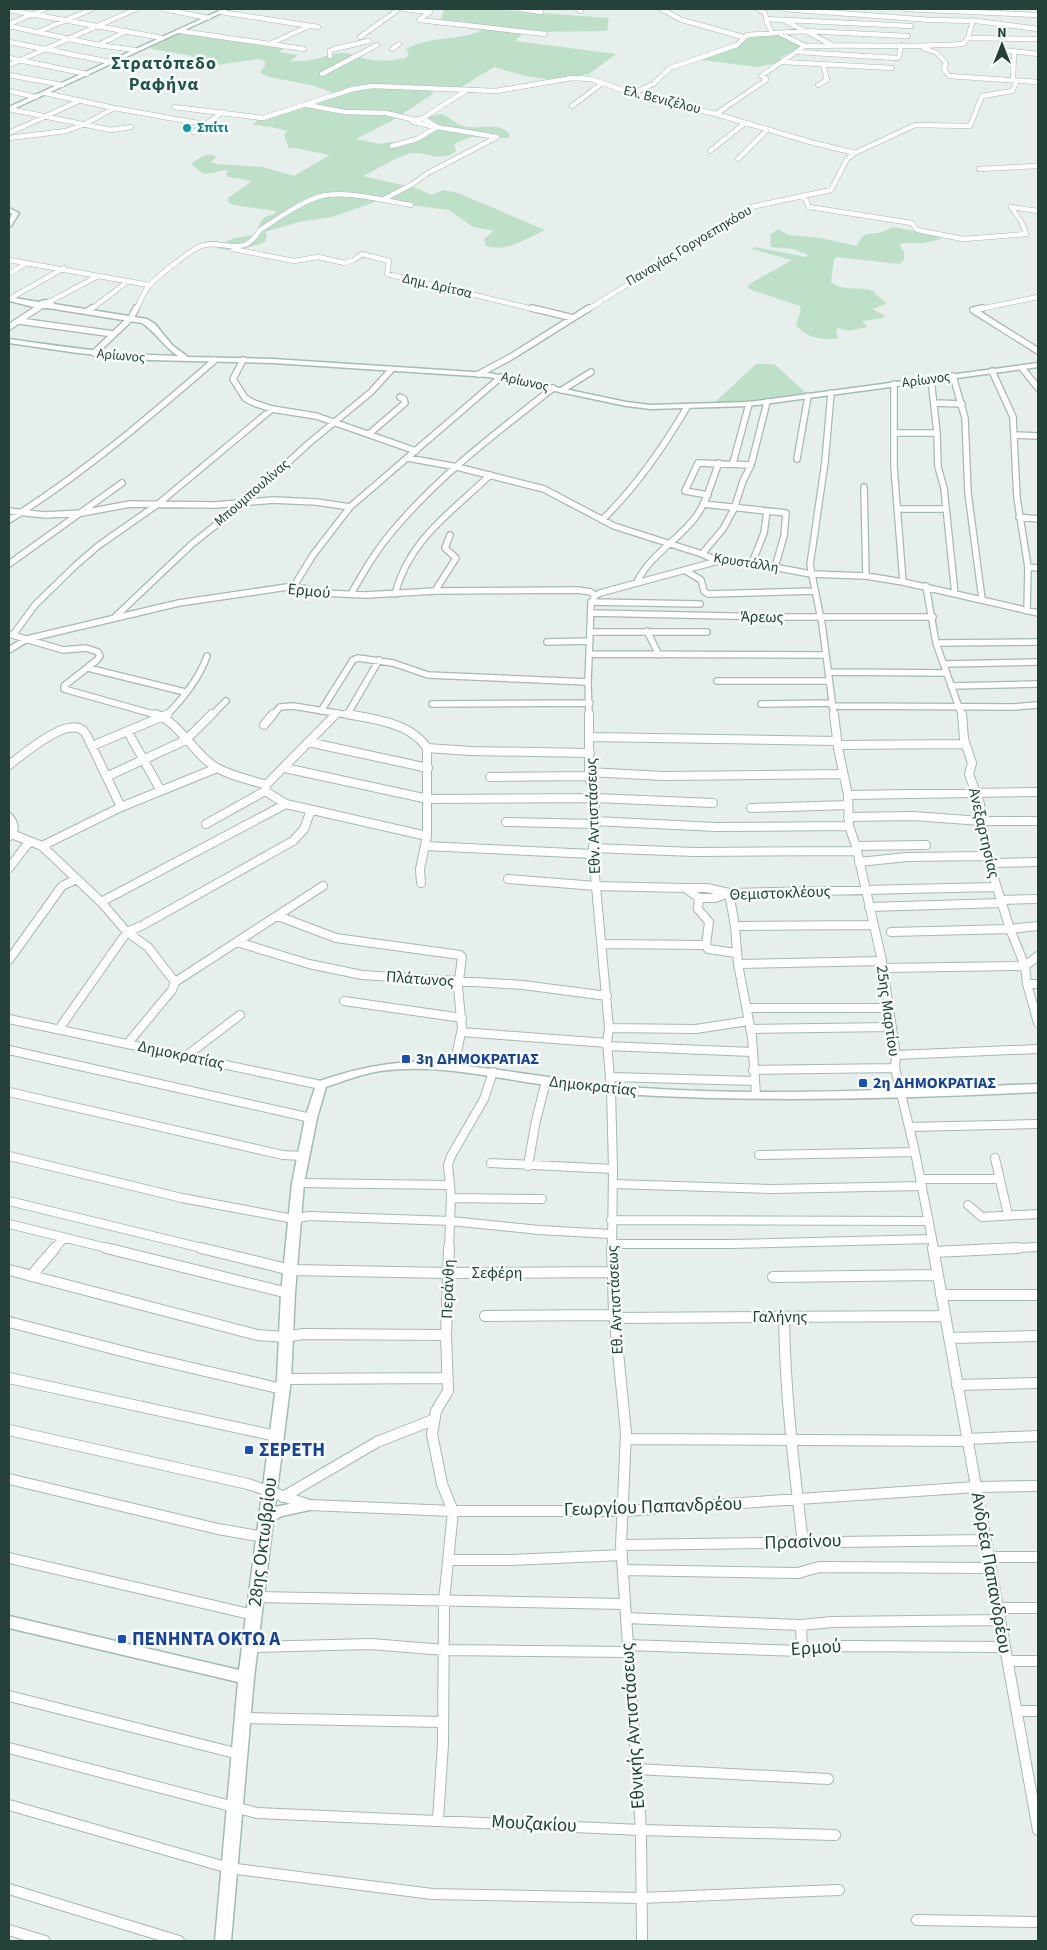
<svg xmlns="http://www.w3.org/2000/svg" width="1047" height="1950" font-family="'Source Sans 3',sans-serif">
<rect width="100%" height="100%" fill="#e6efeb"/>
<path fill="#bfe0c8" d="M444 9H486L609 18 607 31 527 32 468 25V22L441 20Z
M486 28 524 32 515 41 616 54 589 74 553 80 525 76 494 67 458 89 432 88 433 94 393 120 356 139 380 144 389 142 408 144 438 129 423 122 430 116 442 114C449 117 456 124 463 126 477 131 501 120 510 135L508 138 471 137 454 144 456 151C440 163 429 152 412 153 404 153 372 172 363 176L416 188 431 195 443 190 458 193 545 230C526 239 507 252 486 246L484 239 494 231 473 227 449 210 378 201 332 217 299 222 265 232 267 236 265 242C250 248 234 253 217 248V246L234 238 254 235C262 224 257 218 274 214L276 211 233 205 228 202V198L252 181 228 177 226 174 228 171 224 170 213 173 203 174 191 164C199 159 207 151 216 157L211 162 217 164 263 167 294 176 330 155 295 148H289L284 135 288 131 272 127 253 125 257 120 338 95 315 86 269 77 260 73 265 65V61L260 59 216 65 188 55 151 49V46L181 32 285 47 279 52 298 55 290 61C308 63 323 56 340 53 348 52 355 56 363 58 377 62 391 61 406 58L409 54 406 49C433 34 464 42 486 28Z
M772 34 779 35 802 46 780 58 783 62 758 67 701 60 737 47 752 36Z
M893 227 940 236 941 239 924 243H902L900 246 904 252V260L899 264 836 257 834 260 831 282C843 292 860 286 874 291L875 294 886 302V304L872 309 884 315V318L862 321 868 327 848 331 838 328 836 331 838 338C825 342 803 337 796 324L801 310 800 306 749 289 748 286 751 283 792 260 752 249 754 247 806 257 808 255 793 249 771 247 770 235 778 229 789 235 820 238 857 246C865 229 867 236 881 232 885 231 889 229 893 227Z
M756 364H774L806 393 759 401 713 404Z"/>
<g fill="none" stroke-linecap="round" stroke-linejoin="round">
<defs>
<path id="street-far3" d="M164 9 208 18
M404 9 430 12 419 20 545 34
M521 9 541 12
M577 9 581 11
M661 9 682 20 743 37
M758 9 765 13 767 23 773 34
M784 9 931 20 977 21 1038 29
M906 9 1038 15
M9 10 162 38
M221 12 318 27
M766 19 911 26
M785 21 833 45
M9 24 45 9
M9 26 98 45 135 50
M180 31 304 49
M38 32 92 9
M360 37 399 9
M968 38 973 20
M9 42 110 62
M272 43 309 26
M98 45 127 31
M805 46C858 44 910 48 963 44L968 38 1038 39
M923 48 937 53 946 63 944 69 949 76 1038 82
M392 49 399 44
M1002 50 1038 54
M798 52 897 58 899 57 901 45
M330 56V51L334 49 369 41
M9 58 87 74
M784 62 892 68
M9 65 136 9
M322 74 377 45
M9 75 62 85
M818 85 827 80 823 64
M9 91 36 97
M45 93 114 108 225 128
M634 93 653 84 670 68 737 45 747 35 805 31 908 36
M307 105 345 112 386 113 415 120 423 118 437 127 497 137
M572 106 601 84
M174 107 263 118 353 89 373 86 496 91 572 78 591 79 643 97 716 114 810 142 855 153
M9 109 111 130 131 127
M716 114 766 80V78L761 76 805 46 781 34
M423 118 467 90
M415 120 413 122 435 127
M194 132 223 112
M9 133 79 101
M9 138 66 131 85 124 114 108
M392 146 417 139 437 127
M710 151 745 123
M738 159 767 130
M979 169 1038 166
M804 196 809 207 912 223 917 230 963 239 1026 234 1021 221 1011 207 1038 211
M382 200 411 185 428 173 497 137
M233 249 294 261 318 257 345 263 354 260 362 254 389 261 387 274 537 310
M9 260 149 285
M9 274 27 263
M9 299 64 268
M49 302 98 276
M36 310 40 307
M90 310 127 282
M136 310C140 302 143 293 149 286 154 279 193 248 201 246 222 238 242 260 260 230 279 218 297 204 318 197 343 189 385 201 411 205
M587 310 751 207 831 190 847 159 855 153 915 125 970 126 982 96 1012 91 1016 83 1013 78 1014 52
M975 310 1038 297"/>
<path id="street-far2" d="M532 308 573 318
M982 308 973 310 1038 351
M88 311 92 308
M19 321 114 334
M9 327 38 308
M94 353 131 318 136 308
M243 360 233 379 245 398 254 403 272 409 316 416 416 451
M1022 368 1038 388
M992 371 1013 417 1017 498 1028 567 1027 611
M479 374 509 358 589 308
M953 376 965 418 968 493 982 599
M931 379 937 433
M894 384V467L903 582
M562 390 591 372
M831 393 825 462 810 565 822 624 834 716
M934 403 962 404
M894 433H937L938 467 944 488 955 594
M369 434 405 403 404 399 400 397
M1015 435 1038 436
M408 458 457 467 544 489 614 526 702 554 718 561 752 563 811 574 866 576 903 582 1038 613
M797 459 808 396
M733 463 749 404
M864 487 866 576
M708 495 685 491 698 463 751 465
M703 504 786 513 784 536 775 567
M898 509H946
M9 511 45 515 82 513 130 504 215 505 273 500 316 502 350 507
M1019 517 1038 519
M9 520C83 474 149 417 215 360
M602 520C637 486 663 448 687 407
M702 554 723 529 734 509 743 481 751 465 767 402
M752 563 764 533 767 511
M9 564 122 483
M1028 567 1038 568
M686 571 701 580 704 591 708 594 814 591
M637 582C650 555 676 542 694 519 707 503 711 482 719 463
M294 586 313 555 350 507 501 377
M926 586 936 643 962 716
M435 591 456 558 445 548 450 535
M351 594C363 573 375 552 391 533 437 477 496 433 553 388
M395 594C409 539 452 512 490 475
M591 602 700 604
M591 613 779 617H933
M115 617 192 544 246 501 308 444 371 392 391 370
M647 631 659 655
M591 632H707
M9 634 63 650 86 648 98 652 100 656 97 660 64 686V689L160 716
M13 635 35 605 76 565 98 546 158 504 272 409
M547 642 590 641
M936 643 1038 642
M9 650 27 639 179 603 294 586 322 593 366 595 435 591 577 590 591 592 595 596
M590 654 826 655
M944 664 1038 662
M88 668 185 692
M828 672 947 673
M717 681H829
M951 686 1038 684
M432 704 590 703
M761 704 832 703
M832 706 1014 707 1038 705
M321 711 353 660 358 658 393 663 428 675 588 682
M347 715 379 660
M166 716C182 700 200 677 207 656
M211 716 226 701
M272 716 280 707 293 706 354 716
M334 716 336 714
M589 716 588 682 591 604 595 596 600 593 718 561"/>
<path id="street-far1" d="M155 714C179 721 195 756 217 768 231 776 251 780 266 785
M347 714C374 719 411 723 427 748
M589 714V776L595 798 593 854 609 1028 607 1043 611 1089 613 1169 612 1249
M834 714 838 748 848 795 849 826 856 846 882 961 896 1055 895 1068 915 1152 934 1249
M962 714 964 739 972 763 969 774 980 804 987 856 1010 929 1025 966 1027 984 1038 1023
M264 725 273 714
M128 732 161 791
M590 737 837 741
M308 742 428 768
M838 745 965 744
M92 746 168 714
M427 748 471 751 590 753
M9 765C23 755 72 711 86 734L121 807
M285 768 428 799 595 798 713 803
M589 772 663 776 843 774
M108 776 186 740 212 714
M490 777 589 776
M265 791 286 804 427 836
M848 795 1038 792
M751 808 848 805
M9 817C14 823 16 830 10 836
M848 817 913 816 981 821H1038
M594 821 716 827 849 826
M506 822 595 824
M206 824 265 791 266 785 336 714
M9 833 42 846 101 902 127 932 148 947 175 982
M42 846 121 807 217 768
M425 846 593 854
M856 846 926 845
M593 848 694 852 857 851
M859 862 907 857 987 856
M989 863 1038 862
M9 868 29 842
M508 879 596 886 685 888 699 898H715L729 893 996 887
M421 883 420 869 427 836V748
M685 888H707L729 893 735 926 738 964 752 1037 756 1094
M699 898 698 909 709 922 706 945 708 949 736 953
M1001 900 1038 899
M101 902 286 804
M869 907 1002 903
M278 916 336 938 460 955 462 957 458 988 462 1028 454 1066
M735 926 874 925
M891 932 1010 929 1038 926
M237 942 309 964 362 975 523 985 607 996
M602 944 706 945
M9 960 62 886 77 879
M738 964 882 961
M882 968 1025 966 1038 956
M1027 984H1038
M344 1001 462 1018
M747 1008H888
M9 1019 321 1085
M609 1028 696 1029 748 1021
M59 1029 127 932 143 925 293 841 304 829 311 810
M750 1029 892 1027
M462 1032 607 1043
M128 1043 172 990 175 982 323 886
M607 1046 752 1052
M9 1050 311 1118
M896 1055 1038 1049
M186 1056 240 1015
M753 1070 895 1068
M610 1077 754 1081
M9 1092 283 1155 303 1156
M909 1127 1038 1124
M759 1155 915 1152
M9 1156 182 1198 294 1219 309 1216 451 1221 539 1230 611 1234
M995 1158 1008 1215
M491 1163 613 1169
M528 1166 535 1125 546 1081
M920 1179H1000
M298 1183 450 1185
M613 1184 771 1189 922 1186
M451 1198 542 1199
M9 1201 206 1249
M968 1205 982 1217 1038 1214
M611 1220 929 1221
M9 1224 111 1249
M612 1244H730L932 1239
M54 1249 64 1238
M449 1249 451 1196 448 1165 451 1156 484 1099 493 1072
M992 1249 1038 1247"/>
<path id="street" d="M106 1248 288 1293
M201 1248 291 1270 448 1273 613 1272
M612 1248 614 1312 626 1433 621 1545 641 1830 642 1941
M933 1248 1038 1830
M934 1252 1018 1248
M9 1270 257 1335 285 1337 303 1334 446 1335
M31 1276 55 1248
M773 1277 938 1275
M941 1295H1038
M485 1316 615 1315
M784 1317C785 1393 794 1468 803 1543
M615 1318 945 1316
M9 1322 145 1357 282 1389
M949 1338 1038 1336
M9 1378 276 1436
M284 1379 448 1378
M957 1385 1038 1383
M9 1430 248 1484 309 1505 453 1511H624L976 1487 1038 1486
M626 1439 967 1441
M967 1439 1038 1436
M9 1479 218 1529 264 1537
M283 1497 377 1442 433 1420
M621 1545 986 1540
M989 1557H1038
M9 1558 254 1615
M448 1560H511L622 1555
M623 1570 798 1573 819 1567 991 1568
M256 1597 625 1604
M998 1608H1038
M626 1618 801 1625 832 1622 1000 1620
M801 1625 802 1651
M627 1645 802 1651 841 1646 1005 1647
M250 1647 371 1644 444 1650 628 1652
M1008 1661H1038
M9 1696 239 1754
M1017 1711H1038
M242 1718 443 1722
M9 1748 257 1813 641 1830 835 1835
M636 1769 828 1779
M9 1805 229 1868 432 1894 640 1898 839 1890
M438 1820 443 1744 444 1601 453 1511 442 1484 432 1434 436 1411 448 1391 446 1335 449 1248
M9 1889 179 1941
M917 1920 1038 1922
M9 1930 45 1941"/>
<path id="secondary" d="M223 9H230L9 111V107Z
M9 208 19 213 11 226 9 227V220L12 214 9 212Z
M9 297 38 302 45 300 53 301 54 304 147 319 155 324 172 345 188 357 273 359 489 373 626 402 651 405 749 402 1038 363V367L749 406 651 409 626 406 489 377 273 363 150 360 78 353 9 343V339C65 347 121 355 178 356 164 347 156 332 142 323L48 308C39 310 20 303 9 301Z
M410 1062C488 1064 564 1083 642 1088 774 1097 906 1089 1038 1084V1092C912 1098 784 1102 658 1096 614 1094 570 1089 526 1082 478 1074 429 1064 380 1071 361 1074 344 1081 326 1087L317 1118 304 1183 295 1293 291 1379 275 1507 309 1500 314 1501 316 1505 314 1509 282 1516 273 1521 254 1678 231 1941H215L238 1682 9 1628V1616L239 1670 277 1379 281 1293 292 1183 305 1118 317 1082C348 1071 377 1064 410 1062Z"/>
</defs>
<use href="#street-far3" stroke="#a8b8b2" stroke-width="5.5"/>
<use href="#street-far2" stroke="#a8b8b2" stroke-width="8"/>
<use href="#street-far1" stroke="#a8b8b2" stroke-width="10"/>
<use href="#street" stroke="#a8b8b2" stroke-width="12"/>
<use href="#secondary" stroke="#a4bbb3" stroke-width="3"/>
<use href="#street-far3" stroke="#fff" stroke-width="4.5"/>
<use href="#street-far2" stroke="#fff" stroke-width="5.5"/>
<use href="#street-far1" stroke="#fff" stroke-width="8"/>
<use href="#street" stroke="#fff" stroke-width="10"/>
<use href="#secondary" fill="#fff" fill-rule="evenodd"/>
</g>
<circle fill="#0f9aa8" stroke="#f7fbf9" stroke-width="2" cx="187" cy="128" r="5"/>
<g fill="#1a4fb4" stroke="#f7fbf9" stroke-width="2">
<rect x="401" y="1054" width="10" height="10" rx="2.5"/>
<rect x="858" y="1078" width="10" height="10" rx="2.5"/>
<rect x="244" y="1445" width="10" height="10" rx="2.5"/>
<rect x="117" y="1634" width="10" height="10" rx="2.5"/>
</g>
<g text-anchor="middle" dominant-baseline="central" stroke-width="5" stroke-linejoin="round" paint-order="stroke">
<g font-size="14" fill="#24423a" stroke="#f7fbf9">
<text transform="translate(662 100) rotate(14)">Ελ. Βενιζέλου</text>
<text transform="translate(689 246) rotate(-31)">Παναγίας Γοργοεπηκόου</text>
<text transform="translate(437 286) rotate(13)">Δημ. Δρίτσα</text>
<text transform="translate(121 356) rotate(5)">Αρίωνος</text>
<text transform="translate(926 380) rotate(-8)">Αρίωνος</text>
<text transform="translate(525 382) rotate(13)">Αρίωνος</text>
<text transform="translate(252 493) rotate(-41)">Μπουμπουλίνας</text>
<text transform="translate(746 563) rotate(9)">Κρυστάλλη</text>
</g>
<g font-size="14" font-weight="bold" fill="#0d838f" stroke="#f7fbf9" text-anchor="start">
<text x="197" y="128">Σπίτι</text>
</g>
<g font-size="16" fill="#24423a" stroke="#f7fbf9">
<text transform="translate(309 591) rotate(6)">Ερμού</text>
<text transform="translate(762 617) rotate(1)">Άρεως</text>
<text transform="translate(593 816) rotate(-92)">Εθν. Αντιστάσεως</text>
<text transform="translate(984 833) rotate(77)">Ανεξαρτησίας</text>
<text transform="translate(780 893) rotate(-2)">Θεμιστοκλέους</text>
<text transform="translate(420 979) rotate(4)">Πλάτωνος</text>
<text transform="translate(888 1011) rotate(82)">25ης Μαρτίου</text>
<text transform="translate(181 1055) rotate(12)">Δημοκρατίας</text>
<text transform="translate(593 1086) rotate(6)">Δημοκρατίας</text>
<text x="497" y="1273">Σεφέρη</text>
<text transform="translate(448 1289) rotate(-88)">Περάνθη</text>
<text transform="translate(615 1300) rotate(-93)">Εθ. Αντιστάσεως</text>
<text x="780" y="1317">Γαλήνης</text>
</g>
<g font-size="16" font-weight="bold" fill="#164399" stroke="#f7fbf9" text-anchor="start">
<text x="416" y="1059">3η ΔΗΜΟΚΡΑΤΙΑΣ</text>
<text x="873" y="1083">2η ΔΗΜΟΚΡΑΤΙΑΣ</text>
</g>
<g font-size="18" font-weight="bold" letter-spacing="1" fill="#1f5548" stroke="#f7fbf9">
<text x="164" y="63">Στρατόπεδο<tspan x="164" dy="21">Ραφήνα</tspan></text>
</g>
<g font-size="19" font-weight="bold" fill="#164399" stroke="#f7fbf9" text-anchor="start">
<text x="259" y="1450">ΣΕΡΕΤΗ</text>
<text x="132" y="1639">ΠΕΝΗΝΤΑ ΟΚΤΩ Α</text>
</g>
<g font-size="19" fill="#24423a" stroke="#f7fbf9">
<text transform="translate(653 1507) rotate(-2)">Γεωργίου Παπανδρέου</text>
<text transform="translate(263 1542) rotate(-83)">28ης Οκτωβρίου</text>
<text transform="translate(803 1542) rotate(-2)">Πρασίνου</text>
<text transform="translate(991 1573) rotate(80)">Ανδρέα Παπανδρέου</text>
<text transform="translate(816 1648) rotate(-4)">Ερμού</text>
<text transform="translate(633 1726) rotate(-94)">Εθνικής Αντιστάσεως</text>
<text transform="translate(534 1824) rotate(3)">Μουζακίου</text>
</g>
</g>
<rect width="1047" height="1950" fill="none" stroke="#24423a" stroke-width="20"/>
<g transform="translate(1002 45)" stroke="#f7fbf9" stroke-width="4" paint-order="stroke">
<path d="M0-4L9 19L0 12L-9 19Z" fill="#24423a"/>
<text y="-8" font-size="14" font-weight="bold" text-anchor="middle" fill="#24423a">N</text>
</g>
</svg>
